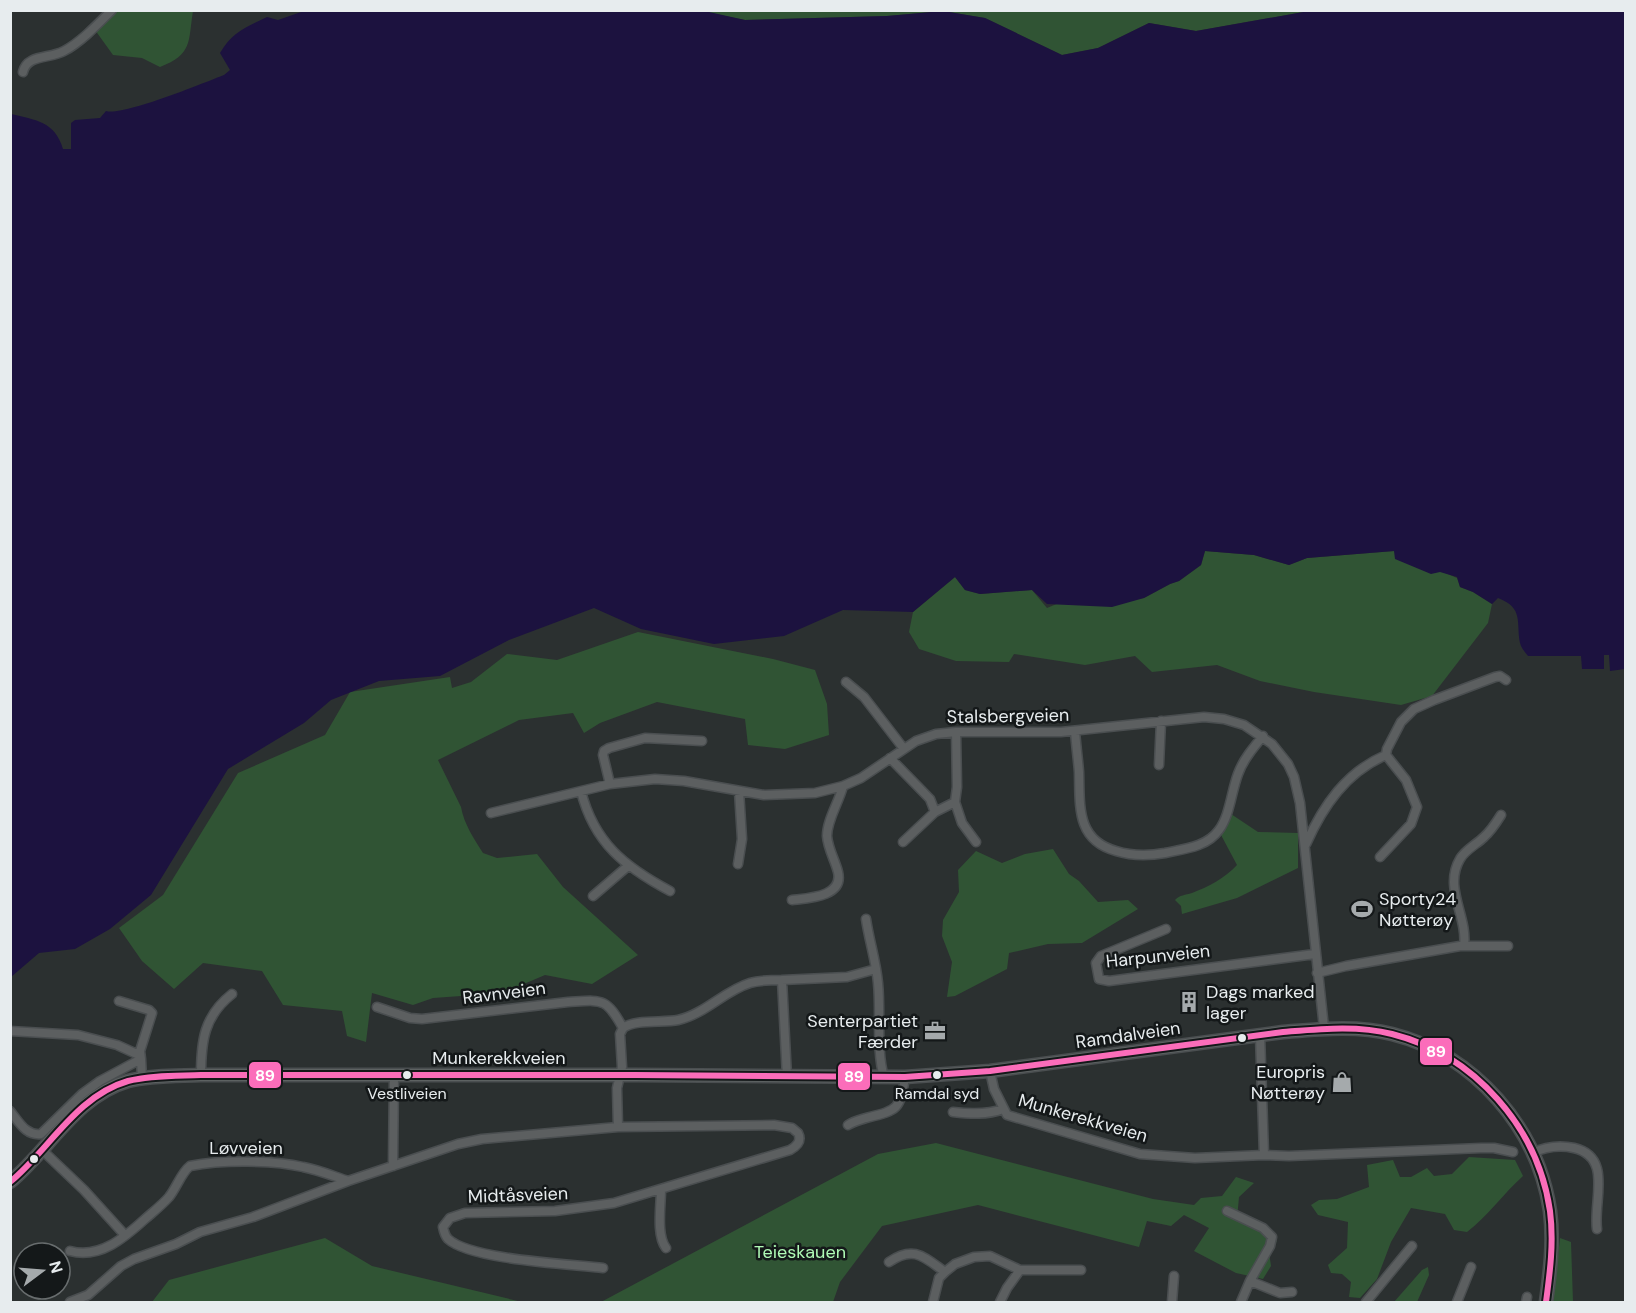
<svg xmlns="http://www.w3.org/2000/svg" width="1636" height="1313" font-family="'DM Sans',sans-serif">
<rect width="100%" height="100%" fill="#2b3030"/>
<path fill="#305434" d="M115 11H193C188 42 193 54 160 67L142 58 113 55 95 30Z
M700 11H943L887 16 745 20Z
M943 11H1309L1196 31 1149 23 1098 48 1062 55 985 18Z
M1205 551 1254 555 1289 565 1307 558 1394 551 1457 578 1460 587 1473 592 1492 604 1488 623 1432 696 1401 705 1314 692 1260 681 1217 665 1152 672 1135 656 1085 665 1014 654 1009 662 956 661 919 649 909 632 913 612 955 577 965 590 980 594 1032 590 1047 608 1059 603 1071 605H1088L1144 598 1170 584 1179 581 1201 565Z
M638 632 773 659 815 670 827 704 829 735 785 749 748 745 745 719 657 702 600 723 584 733 573 713 519 720 438 760 461 807C464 824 474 839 483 853L497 858 537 854 563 887 638 955 592 984 545 975 503 993 433 998 413 1005 372 993 366 1042 347 1036 342 1011 283 1005 262 971 203 963 174 989 142 961 119 928 163 895 238 773 325 735 350 692 450 677 452 688 471 682 507 654 557 660Z
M1231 814 1258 832 1298 833V868L1237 898 1182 914 1181 906 1175 900C1180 895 1185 895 1192 893 1208 887 1225 878 1237 865L1221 835Z
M1053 849 1069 874 1079 881 1098 902 1128 900 1138 909 1082 943 1048 944 1009 953 1007 969 955 996 947 997 952 962 942 936 943 920 959 892 958 870 976 851 1002 863 1025 854Z
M936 1143 1153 1199 1194 1205 1201 1198 1222 1196 1236 1177 1254 1183 1239 1197 1237 1219 1277 1241 1269 1252 1271 1266 1263 1279 1236 1273 1194 1251 1209 1228 1184 1215 1171 1226 1147 1221 1139 1247 978 1205 882 1226 840 1282 833 1302H601L878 1154Z
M1469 1157 1515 1160 1523 1176C1503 1194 1488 1216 1467 1232L1454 1230 1445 1214 1411 1208 1391 1242 1377 1279 1360 1298 1349 1297 1351 1282 1342 1274 1331 1273 1328 1265 1347 1248 1348 1222 1318 1215 1311 1205 1319 1200 1337 1199 1369 1187 1367 1165 1393 1160 1400 1177H1411L1427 1168 1434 1176 1452 1174Z
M325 1238 372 1266 522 1302H152L169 1280Z
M1560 1238 1571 1242 1573 1302H1553Z
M1428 1267 1429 1275 1417 1302H1394L1422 1270Z"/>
<path fill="#1c123f" d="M700 10 745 20 887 16 943 11 985 18 1062 55 1098 48 1149 23 1196 31 1309 11H1625V669L1610 671 1609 655H1604V669H1582L1581 656H1528C1525 652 1521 648 1520 643 1516 622 1524 608 1498 598L1492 604 1473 592 1460 587 1457 577 1440 572 1431 574 1395 559 1394 551 1307 558 1289 565 1254 555 1205 551 1201 565 1179 581 1170 584 1144 598 1112 607 1047 604 1032 590 980 594 965 590 955 577 913 612 843 610 784 636 714 644 641 629 594 608 509 640 440 676 379 681 331 700 304 723 228 769 151 895 110 929 75 949 39 953 11 977V114C35 120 55 121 63 149H71V123L75 120 100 118 106 111C124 116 203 83 224 75L230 70 220 53C232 32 246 27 267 17L278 20 304 11Z"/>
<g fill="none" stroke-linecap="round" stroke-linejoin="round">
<defs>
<path id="street" d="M23 72C27 54 50 59 64 51 81 42 98 24 112 10
M846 682 864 697 904 749
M1075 731C1076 745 1078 759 1079 772 1080 806 1076 840 1116 851 1132 856 1148 856 1165 853 1184 849 1207 847 1219 830 1230 815 1231 793 1238 774 1243 760 1253 748 1263 736
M956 732 957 787 955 802 962 823 976 842
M1386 755 1387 749 1401 722 1414 709 1434 700 1495 677 1500 676 1506 680
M890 758 930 799 935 812
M1159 765 1161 721
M610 784 603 755 604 751 609 748 645 738 702 741
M581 791C594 843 625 867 670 891
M491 813 610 784 655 779 684 781 764 795 815 793 843 786 861 778 916 741 936 734 956 732H1061L1204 717 1224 719 1244 725 1272 744 1288 764 1294 777 1300 803 1324 1028
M903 842 935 812 955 802
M1306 844C1323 806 1346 772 1386 755L1406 780 1417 807 1411 824 1380 857
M738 864 742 839 739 791
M593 896 628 866
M792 900C808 898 844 897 838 872 835 860 828 849 827 836 827 820 839 802 843 786
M866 919C869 940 876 961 878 983 881 1012 876 1051 884 1077
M1166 929 1101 956 1096 963 1099 979 1109 981 1315 954
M1464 946C1468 916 1443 888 1460 859 1465 850 1477 844 1484 837 1491 831 1496 823 1501 815
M1317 973 1346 966 1460 946H1508
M782 980 847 977 876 969
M377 1007 410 1018 422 1019 568 1002C602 1000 606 997 623 1028L620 1034 622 1067 617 1088 618 1127 774 1125 792 1128 798 1133C802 1141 797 1146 790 1150L614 1203 555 1211 465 1213 450 1218 443 1227C444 1232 445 1236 448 1239 471 1260 570 1264 603 1268
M623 1028C635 1019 663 1023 678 1020 705 1014 724 991 750 983 760 980 772 980 782 980L787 1077
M10 1031 78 1035 117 1045 139 1055 141 1059 142 1078
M1260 1035 1264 1155
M990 1071 994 1089 1007 1115 1140 1154 1195 1158 1264 1155 1289 1156 1481 1148H1494L1513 1152
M201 1075C201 1041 204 1016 232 994
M10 1111C19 1122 26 1136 41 1134L82 1094 100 1081 141 1059 140 1051 152 1013 149 1010 119 1001
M953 1112C970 1114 987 1115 1003 1109
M848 1125C854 1121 860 1120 866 1118 898 1110 900 1110 905 1077
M42 1150 84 1190 123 1233
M1532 1153C1545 1147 1560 1145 1574 1148 1613 1157 1593 1201 1597 1229
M393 1166 394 1076
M661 1189C661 1206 656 1235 666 1248
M1227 1211 1263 1228 1272 1237 1270 1246 1250 1281
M70 1251C100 1259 124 1238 145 1219 153 1212 162 1205 169 1197 177 1187 181 1173 190 1166 221 1160 273 1160 303 1167 319 1170 333 1176 348 1181
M889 1262C914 1245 924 1257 945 1272
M70 1302 88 1295 121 1266 134 1259 176 1244 200 1232 253 1217 348 1181 458 1144 482 1139 618 1127
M933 1302 939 1278 945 1272 955 1264 974 1257 990 1256 1020 1270H1081
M1000 1302 1007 1288 1020 1270
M1172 1302 1174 1276
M1241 1302 1250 1281 1280 1293 1292 1292
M1366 1302 1412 1246
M1457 1302 1471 1267
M1526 1302 1527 1297"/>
<path id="secondary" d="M10 1182C49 1150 76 1096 128 1081 152 1075 177 1076 201 1075H636L905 1077 990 1071 1283 1032C1320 1029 1357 1025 1392 1034 1475 1055 1538 1128 1550 1211 1554 1242 1550 1272 1546 1302"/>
</defs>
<use href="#street" stroke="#4a4e50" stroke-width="11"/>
<use href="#secondary" stroke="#4a4e50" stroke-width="15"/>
<use href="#street" stroke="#5c5f60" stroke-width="8"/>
<use href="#secondary" stroke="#5d6262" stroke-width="12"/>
<defs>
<path id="bus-1" d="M10 1182C49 1150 76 1096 128 1081 152 1075 177 1076 201 1075H636L905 1077 990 1071 1283 1032C1320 1029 1357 1025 1392 1034 1475 1055 1538 1128 1550 1211 1554 1242 1550 1272 1546 1302"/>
</defs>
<use href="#bus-1" stroke="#141819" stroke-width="10"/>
<use href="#bus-1" stroke="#fb6dba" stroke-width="6"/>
</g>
<defs>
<symbol id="stadium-bare" viewBox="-9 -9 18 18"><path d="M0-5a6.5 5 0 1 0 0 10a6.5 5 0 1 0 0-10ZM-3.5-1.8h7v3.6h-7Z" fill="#a5aaac" stroke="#141819" stroke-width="2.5" paint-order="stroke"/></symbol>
<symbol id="building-bare" viewBox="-9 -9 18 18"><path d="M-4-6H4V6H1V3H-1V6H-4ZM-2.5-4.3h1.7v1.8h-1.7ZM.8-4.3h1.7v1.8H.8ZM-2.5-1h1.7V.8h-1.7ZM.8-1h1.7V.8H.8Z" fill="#a5aaac" stroke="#141819" stroke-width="2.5" paint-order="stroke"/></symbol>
<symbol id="office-bare" viewBox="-9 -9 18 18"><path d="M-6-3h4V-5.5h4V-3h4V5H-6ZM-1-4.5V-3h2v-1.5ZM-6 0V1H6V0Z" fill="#a5aaac" stroke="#141819" stroke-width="2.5" paint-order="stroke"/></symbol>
<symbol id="shop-bare" viewBox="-9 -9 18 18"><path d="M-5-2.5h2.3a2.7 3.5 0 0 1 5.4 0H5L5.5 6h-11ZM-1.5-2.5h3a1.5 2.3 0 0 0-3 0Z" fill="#a5aaac" stroke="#141819" stroke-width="2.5" paint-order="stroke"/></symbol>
</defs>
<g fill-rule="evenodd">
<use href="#stadium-bare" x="1347" y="894" width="30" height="30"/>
<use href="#building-bare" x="1174" y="987" width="30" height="30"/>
<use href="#office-bare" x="920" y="1016" width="30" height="30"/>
<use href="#shop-bare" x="1327" y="1067" width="30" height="30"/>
</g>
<g fill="#e7ecee" stroke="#141819" stroke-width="2">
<circle cx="1242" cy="1038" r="5"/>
<circle cx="407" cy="1075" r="5"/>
<circle cx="937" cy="1075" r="5"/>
<circle cx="34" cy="1159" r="5"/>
</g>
<g text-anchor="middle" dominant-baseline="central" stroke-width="5" stroke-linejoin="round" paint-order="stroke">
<g font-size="16" fill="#e7ecee" stroke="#141819">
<text x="407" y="1093">Vestliveien</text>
<text x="937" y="1093">Ramdal syd</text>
</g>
<g font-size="18" fill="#e7ecee" stroke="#141819">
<text transform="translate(1008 716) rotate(-1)">Stalsbergveien</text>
<text transform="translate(1158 956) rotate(-6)">Harpunveien</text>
<text transform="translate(504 993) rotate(-7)">Ravnveien</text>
<text transform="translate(1128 1035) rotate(-8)">Ramdalveien</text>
<text x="499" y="1058">Munkerekkveien</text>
<text transform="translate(1083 1118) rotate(16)">Munkerekkveien</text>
<text x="246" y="1148">Løvveien</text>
<text transform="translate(518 1195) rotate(-2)">Midtåsveien</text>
</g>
<g font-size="18" fill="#e7ecee" stroke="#141819" text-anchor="start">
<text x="1379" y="899">Sporty24<tspan x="1379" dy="21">Nøtterøy</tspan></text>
<text x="1206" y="992">Dags marked<tspan x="1206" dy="21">lager</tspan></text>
<text x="918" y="1021" text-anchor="end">Senterpartiet<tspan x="918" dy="21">Færder</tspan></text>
<text x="1325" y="1072" text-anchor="end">Europris<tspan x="1325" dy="21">Nøtterøy</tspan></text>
</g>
<g font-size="18" fill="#affab5" stroke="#141819">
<text x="800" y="1252">Teieskauen</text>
</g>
</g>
<g stroke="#141819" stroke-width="2">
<rect x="1419" y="1037" width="34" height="29" rx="6" fill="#fb6dba"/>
<rect x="248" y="1061" width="34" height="28" rx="6" fill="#fb6dba"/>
<rect x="837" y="1062" width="34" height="29" rx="6" fill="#fb6dba"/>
</g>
<g font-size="16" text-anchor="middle" font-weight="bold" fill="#fff">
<text x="1436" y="1057">89</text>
<text x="265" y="1081">89</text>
<text x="854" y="1082">89</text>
</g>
<rect width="1636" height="1313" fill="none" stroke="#e7ecee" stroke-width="24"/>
<g transform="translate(42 1271) rotate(74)"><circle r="28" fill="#141819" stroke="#686d6e" stroke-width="1.5"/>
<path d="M0-4.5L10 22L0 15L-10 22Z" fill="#a5aaac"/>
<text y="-9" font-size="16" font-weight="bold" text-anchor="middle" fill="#e7ecee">N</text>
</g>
</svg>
